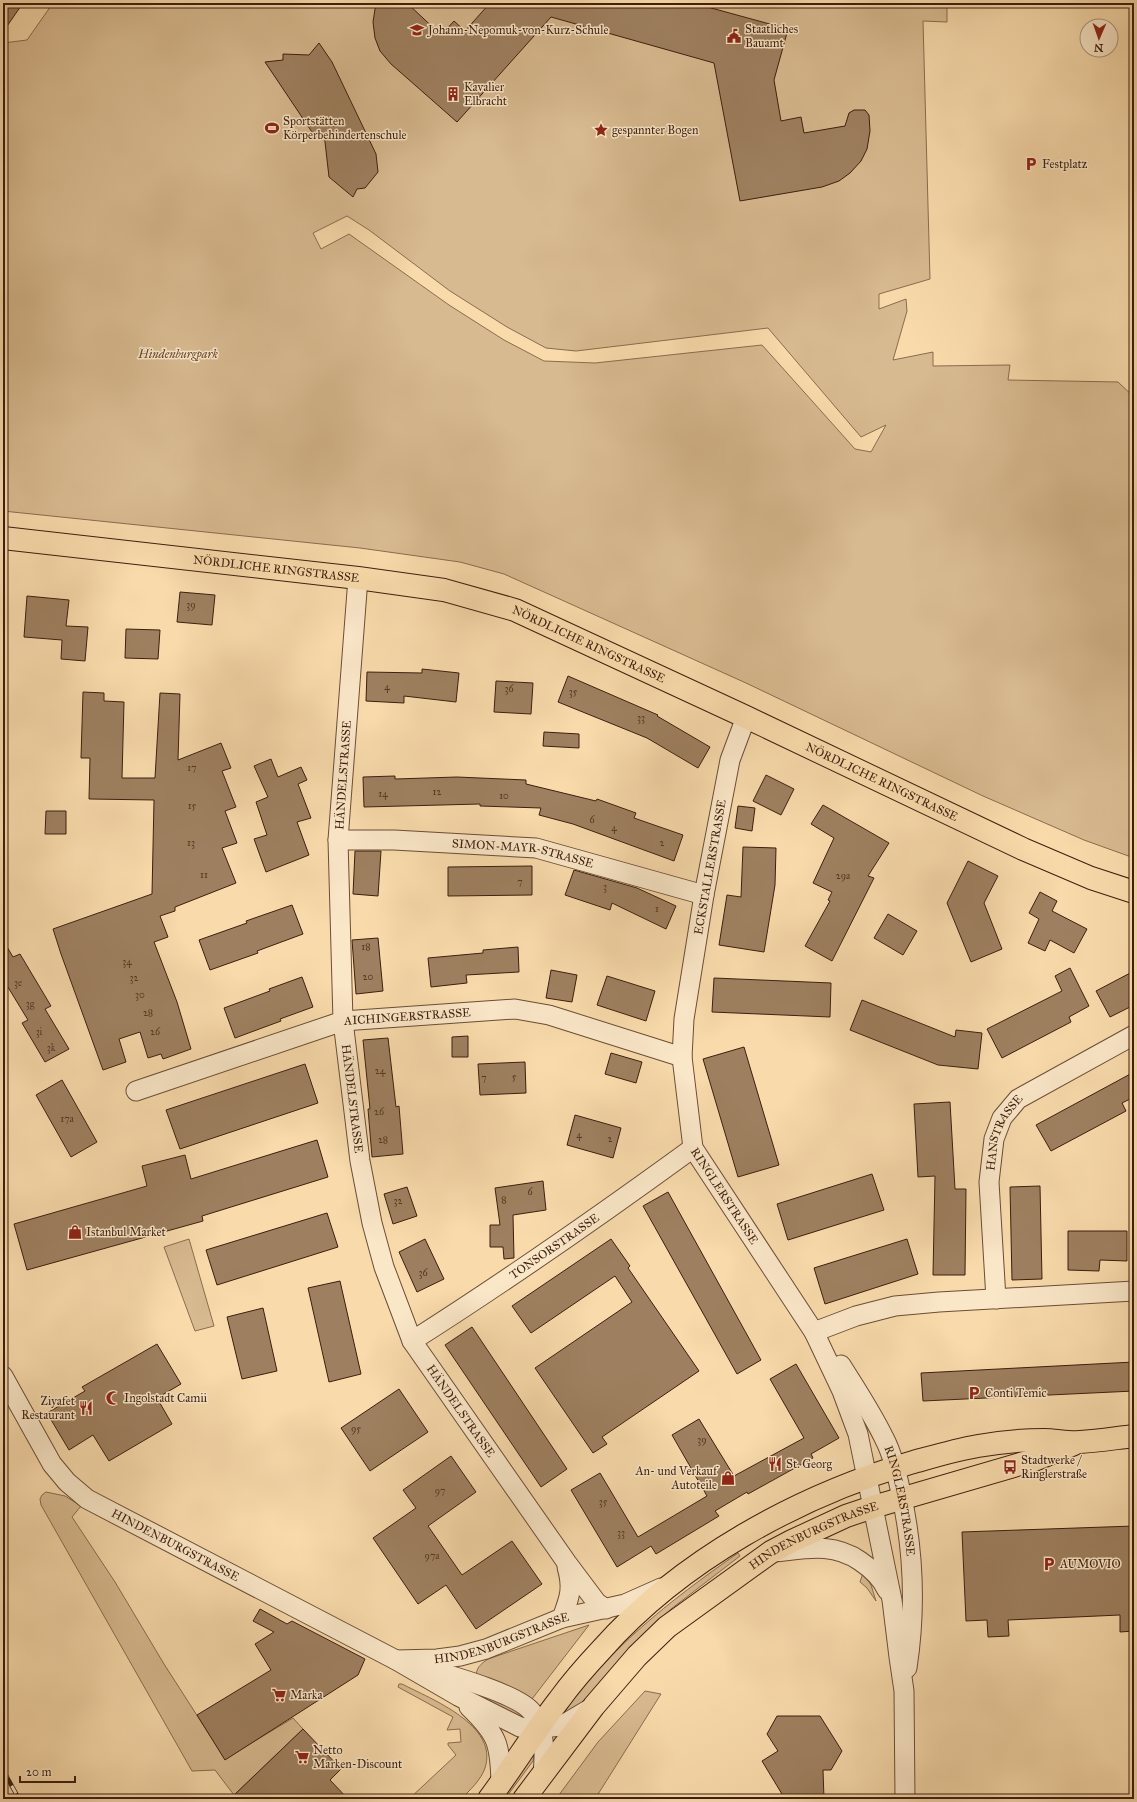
<svg xmlns="http://www.w3.org/2000/svg" width="1137" height="1802" font-family="'IM FELL Great Primer',serif">
<rect width="100%" height="100%" fill="#f8daab"/>
<filter id="stains"><feTurbulence type="fractalNoise" baseFrequency=".005" numOctaves="4"/><feColorMatrix values="0 0 0 0 .2 0 0 0 0 .09 0 0 0 0 .02 0 0 0 .5 -.17"/></filter>
<radialGradient id="worn" r=".72"><stop offset=".6" stop-color="#630" stop-opacity="0"/><stop offset="1" stop-color="#630" stop-opacity=".3"/></radialGradient>
<path fill="#d8ba90" stroke="#8a6c4f" fill-rule="evenodd" d="M53 3H947V22L923 21 930 279 879 294V309L906 299 907 311 893 360 933 352V366L1010 365 1008 380 1118 382 1134 397V858L1084 840 983 796 746 683 504 574 460 562 360 548 3 511V43L27 40ZM347 216 369 230 450 291 507 327 546 348 576 351 768 328 861 437 886 425 871 452 855 449 762 345 595 363 544 361 504 340 449 305 349 234 321 249 313 233Z
M189 1239 214 1326 195 1331 164 1247Z
M46 1492 65 1496 81 1506 72 1517 115 1582 164 1664 225 1759 293 1718 303 1729 234 1795 215 1770 192 1771 41 1505 40 1499 42 1495Z
M738 1553 740 1556 671 1609 627 1651 583 1704 558 1719C609 1648 668 1602 738 1553Z
M863 1573 871 1585 876 1601 867 1588 860 1582Z
M589 1625 532 1699 477 1678C474 1669 482 1663 488 1659Z
M399 1684H402C431 1699 499 1725 485 1768 481 1780 470 1790 461 1799H409L456 1755 448 1745V1743L461 1742 460 1729 447 1730 453 1717 398 1687Z
M645 1691 661 1694 595 1799H556L598 1742Z
M480 1696H484L523 1712 518 1718Z
M535 1751 533 1761 505 1799H502Z"/>
<path fill="#9e8060" stroke="#3d1e0e" d="M3 3H23L3 32Z
M376 3H407L441 35 454 21 465 31 490 3H693L788 29 774 80 781 121 801 117 804 133 845 126 849 113 854 110H865L869 115 870 131 867 149 861 161 850 173 839 181 822 187 740 201 714 63 551 17 457 122 391 64 380 51 375 38 373 22Z
M319 43 332 62 376 154 378 172 365 188 357 189 353 197 329 177 324 133 316 138 265 62 283 60V54L309 55Z
M180 592 215 595 212 625 177 622Z
M27 596 69 600 66 626 88 627 85 661 61 659 62 640 24 637Z
M126 629 160 630 158 659 125 658Z
M422 669 459 673 456 702 404 696V703L366 701 367 672 422 673Z
M568 676 658 715 657 716 710 747 698 768 647 738 558 702Z
M496 681 533 683 531 714 494 712Z
M83 692 104 693V701L124 702 122 778H155L160 693 180 694 178 760 221 743 231 768 222 771 236 807 225 811 237 843 222 848 236 883 175 907V911L160 916 168 937 154 942 177 1002 191 1049 163 1059 161 1054 148 1058 140 1032 119 1039 126 1062 103 1070 61 954 53 929 152 894 154 800 89 799 90 758H81Z
M544 732 579 734V748L543 746Z
M271 759 278 777 301 767 307 780 298 784 311 818 297 822 309 855 266 872 254 839 267 835 256 802 268 797 254 766Z
M766 775 794 789 781 815 753 801Z
M395 776V779L457 777 526 780V784L596 801 597 799 636 813 634 818 683 835 674 861 573 824 539 815 541 808 480 806V804L364 807 363 777Z
M823 805 889 843 868 876 874 878 832 961 805 946 830 901 828 900 832 892 813 883 834 838 811 824Z
M738 806 755 808 752 831 735 828Z
M46 811H66V834H45Z
M743 847 776 848 775 885 764 952 719 945 727 895 741 897Z
M355 851H381L378 896 353 894Z
M968 861 998 876 984 903 1002 949 971 962 947 903Z
M532 866V895L448 896V867Z
M574 870 637 888 676 906 666 929 612 903 610 910 565 895Z
M1040 892 1057 901 1052 911 1087 929 1074 953 1050 940 1045 951 1028 943 1039 919 1029 913Z
M292 905 303 934 257 951 258 953 210 970 199 940 247 923 246 921Z
M888 914 917 931 903 955 874 938Z
M378 938 383 991 356 994 352 940Z
M3 940 13 957 20 954 51 1006 45 1009 69 1049 45 1062 22 1023 28 1020 3 979Z
M518 947 519 972 466 975 467 983 431 987 428 958 483 953V950Z
M1070 968 1089 1006 1069 1017 1071 1022 1002 1058 987 1029 1062 991 1055 976Z
M551 970 577 975 572 1002 546 998Z
M1134 971V1005L1110 1017 1096 991Z
M607 976 655 991 646 1021 597 1005Z
M302 977 313 1007 280 1019 281 1021 235 1038 224 1008 270 991 269 989Z
M714 978 831 983 830 1017 712 1012Z
M862 1000 955 1037 956 1030 982 1033 978 1069 938 1065 850 1030Z
M468 1036V1057H452V1037Z
M388 1038 396 1107 399 1106 403 1154 372 1157 368 1109H370L363 1040Z
M744 1047 779 1165 738 1177 703 1059Z
M611 1053 642 1062 636 1083 605 1074Z
M525 1062 526 1093 480 1095 478 1064Z
M305 1064 318 1103 180 1149 166 1110Z
M1134 1072V1097L1122 1103 1126 1111 1051 1151 1036 1125Z
M62 1080 97 1142 71 1157 36 1095Z
M950 1102 955 1189H966L965 1275H933L935 1176 918 1177 914 1104Z
M575 1115 621 1128 613 1158 567 1145Z
M317 1140 328 1177 202 1216 203 1221 27 1270 14 1224 147 1186 142 1166 185 1155 191 1179Z
M872 1174 884 1210 788 1240 777 1204Z
M543 1181 546 1210 513 1215 514 1258 504 1259 503 1247H490V1225H500L495 1188Z
M1040 1186 1042 1279 1012 1280 1010 1187Z
M407 1187 417 1216 393 1224 384 1194Z
M668 1192 761 1360 737 1374 643 1206Z
M327 1213 338 1247 217 1285 206 1250Z
M1068 1231H1127V1261L1100 1260 1099 1271 1068 1270Z
M425 1239 444 1279 417 1292 399 1252Z
M611 1239 630 1266 628 1268 699 1371 602 1437 607 1444 593 1453 535 1368 632 1302 615 1276 531 1333 512 1306Z
M907 1239 918 1274 825 1304 814 1268Z
M340 1281 361 1374 329 1382 308 1288Z
M263 1308 277 1371 242 1379 227 1317Z
M472 1327 567 1469 541 1487 445 1345Z
M157 1344 181 1384 157 1398 172 1424 109 1461 93 1435 69 1450 47 1413 85 1391 82 1387Z
M1134 1362V1391L923 1401 921 1373Z
M796 1364 839 1438 811 1454 813 1458 748 1494 747 1492 715 1511 719 1516 656 1554 651 1546 617 1567 571 1490 600 1473 638 1537 707 1496 672 1435 699 1419 734 1476 804 1438 770 1379Z
M399 1389 428 1432 370 1471 341 1428Z
M451 1456 476 1492 428 1526 462 1575 512 1541 542 1584 476 1629 446 1585 418 1604 373 1538 416 1508 403 1490Z
M1134 1526V1631L1120 1632V1615L1008 1620 1009 1636 988 1637 987 1620 966 1621 962 1532Z
M260 1609 287 1624 292 1621 365 1659 358 1675 225 1760 197 1715 271 1670 255 1644 274 1632 253 1621Z
M777 1716H820L842 1751 831 1770H823L824 1799H785L762 1761 778 1751 767 1734Z
M303 1729 341 1769 330 1780 348 1799H230Z"/>
<g fill="none" stroke-linecap="round" stroke-linejoin="round">
<defs>
<g id="minor">
<path id="s1" d="M358 578 338 840 343 1021 360 1161 372 1223 384 1267 412 1341 567 1563 597 1603 606 1609"/>
<path id="s2" d="M746 717 730 760 704 895 684 1019 682 1057 693 1148 814 1332 842 1391 858 1434 892 1600 899 1657 904 1691 905 1799"/>
<path id="s3" d="M338 840H394L536 848 704 895"/>
<path id="s4" d="M136 1091 343 1021 515 1009 549 1015 682 1057"/>
<path id="s5" d="M996 1299 989 1182 994 1139 1002 1118 1018 1099 1134 1035"/>
<path d="M814 1332 856 1316 895 1306 939 1302 1134 1291"/>
<path id="s6" d="M412 1341C508 1280 601 1215 693 1148"/>
<path id="s7" d="M841 1365C856 1389 872 1413 884 1438 893 1455 897 1475 901 1493 914 1552 916 1609 907 1668"/>
<path id="s8" d="M3 1376 52 1464 67 1482 87 1499 396 1660 458 1696 520 1727 533 1729 561 1726 588 1710"/>
<path d="M774 1552C806 1549 832 1542 860 1561 872 1569 881 1577 887 1590"/>
<path d="M562 1618C570 1597 573 1588 567 1567"/>
<path id="s9" d="M396 1660 437 1659 460 1656 486 1649 562 1618 625 1604 661 1588"/>
<path d="M425 1668C449 1675 518 1694 532 1712 545 1728 545 1755 543 1774"/>
<path d="M469 1707C498 1735 500 1744 501 1783"/>
</g>
<g id="major">
<path id="s10" d="M3 538 358 578 444 590 515 610 746 717 1023 849 1091 878 1134 892"/>
<path d="M489 1799C513 1767 534 1732 559 1700 572 1682 587 1665 602 1649 681 1560 797 1497 910 1463 932 1457 955 1450 978 1446 1000 1442 1022 1440 1044 1440 1056 1440 1068 1443 1080 1442 1098 1441 1116 1438 1134 1436"/>
<path id="s11" d="M524 1799 594 1706 637 1656 667 1627 771 1552 792 1541 846 1516 873 1507 1034 1460 1074 1444"/>
</g>
</defs>
<use href="#minor" stroke="#6c4d35" stroke-width="21"/>
<use href="#major" stroke="#3d1e0e" stroke-width="24"/>
<use href="#minor" stroke="#fae7c8" stroke-width="19"/>
<use href="#major" stroke="#f8daab" stroke-width="22"/>
<defs>
<path id="rail" d="M3 1770 19 1799"/>
</defs>
<use href="#rail" stroke="#3d1e0e" stroke-width="4.5"/>
<use href="#rail" stroke="#fae7c8" stroke-width="3" stroke-dasharray="9" stroke-linecap="butt"/>
</g>
<defs>
<symbol id="school-bare" viewBox="-9 -9 18 18"><path d="M0-5L7-2L0 1L-7-2ZM-4 1L0 2.5L4 1V4Q0 6-4 4Z" fill="#8f2418" stroke="#fae7c8" stroke-width="2.5" paint-order="stroke"/></symbol>
<symbol id="civic-bare" viewBox="-9 -9 18 18"><path d="M-.6-6.5H3V-4.5H.6V-3L4-1V1h2V6H-6V1h2V-1L-.6-3ZM-1.2 2.5V6h2.4V2.5Z" fill="#8f2418" stroke="#fae7c8" stroke-width="2.5" paint-order="stroke"/></symbol>
<symbol id="building-bare" viewBox="-9 -9 18 18"><path d="M-4-6H4V6H1V3H-1V6H-4ZM-2.5-4.3h1.7v1.8h-1.7ZM.8-4.3h1.7v1.8H.8ZM-2.5-1h1.7V.8h-1.7ZM.8-1h1.7V.8H.8Z" fill="#8f2418" stroke="#fae7c8" stroke-width="2.5" paint-order="stroke"/></symbol>
<symbol id="stadium-bare" viewBox="-9 -9 18 18"><path d="M0-5a6.5 5 0 1 0 0 10a6.5 5 0 1 0 0-10ZM-3.5-1.8h7v3.6h-7Z" fill="#8f2418" stroke="#fae7c8" stroke-width="2.5" paint-order="stroke"/></symbol>
<symbol id="sight-bare" viewBox="-9 -9 18 18"><path d="M0-6L1.8-2.2L6-1.7L2.9 1.2L3.7 5.4L0 3.3L-3.7 5.4L-2.9 1.2L-6-1.7L-1.8-2.2Z" fill="#8f2418" stroke="#fae7c8" stroke-width="2.5" paint-order="stroke"/></symbol>
<symbol id="parking-bare" viewBox="-9 -9 18 18"><path d="M-3.5-5.5H1a3.5 3.5 0 0 1 0 7H-1V5.5H-3.5ZM-1-3.4V-.6H.8a1.4 1.4 0 0 0 0-2.8Z" fill="#8f2418" stroke="#fae7c8" stroke-width="2.5" paint-order="stroke"/></symbol>
<symbol id="shop-bare" viewBox="-9 -9 18 18"><path d="M-5-2.5h2.3a2.7 3.5 0 0 1 5.4 0H5L5.5 6h-11ZM-1.5-2.5h3a1.5 2.3 0 0 0-3 0Z" fill="#8f2418" stroke="#fae7c8" stroke-width="2.5" paint-order="stroke"/></symbol>
<symbol id="mosque-bare" viewBox="-9 -9 18 18"><path d="M3.5-4.9A6 6 0 1 0 3.5 4.9A5 5 0 1 1 3.5-4.9Z" fill="#8f2418" stroke="#fae7c8" stroke-width="2.5" paint-order="stroke"/></symbol>
<symbol id="restaurant-bare" viewBox="-9 -9 18 18"><path d="M-5-6h1v4h1v-4h1v4h1v-4h1v5L-1.5 .5V6h-2V.5L-5-1ZM5-6V6H3V1.5H1.5Q1.5-4 5-6Z" fill="#8f2418" stroke="#fae7c8" stroke-width="2.5" paint-order="stroke"/></symbol>
<symbol id="bus-bare" viewBox="-9 -9 18 18"><path d="M-5-6H5V4H4V6H2V4H-2V6H-4V4H-5ZM-3.5-4V0h7V-4ZM-3.5 1.2v1.5H-2V1.2ZM2 1.2v1.5H3.5V1.2Z" fill="#8f2418" stroke="#fae7c8" stroke-width="2.5" paint-order="stroke"/></symbol>
<symbol id="supermarket-bare" viewBox="-9 -9 18 18"><path d="M-6-5.5h2.5l.6 2H6L4.5 2H-2.5L-4.4-4H-6ZM-1.5 3.2a1.3 1.3 0 1 0 .1 0ZM3 3.2a1.3 1.3 0 1 0 .1 0Z" fill="#8f2418" stroke="#fae7c8" stroke-width="2.5" paint-order="stroke"/></symbol>
</defs>
<g fill-rule="evenodd">
<use href="#school-bare" x="407" y="20" width="20" height="20"/>
<use href="#civic-bare" x="724" y="26" width="20" height="20"/>
<use href="#building-bare" x="443" y="84" width="20" height="20"/>
<use href="#stadium-bare" x="262" y="118" width="20" height="20"/>
<use href="#sight-bare" x="591" y="120" width="20" height="20"/>
<use href="#parking-bare" x="1021" y="154" width="20" height="20"/>
<use href="#shop-bare" x="65" y="1222" width="20" height="20"/>
<use href="#parking-bare" x="964" y="1383" width="20" height="20"/>
<use href="#mosque-bare" x="103" y="1388" width="20" height="20"/>
<use href="#restaurant-bare" x="76" y="1398" width="20" height="20"/>
<use href="#restaurant-bare" x="765" y="1454" width="20" height="20"/>
<use href="#bus-bare" x="1000" y="1457" width="20" height="20"/>
<use href="#shop-bare" x="718" y="1468" width="20" height="20"/>
<use href="#parking-bare" x="1039" y="1554" width="20" height="20"/>
<use href="#supermarket-bare" x="269" y="1685" width="20" height="20"/>
<use href="#supermarket-bare" x="292" y="1747" width="20" height="20"/>
</g>
<g text-anchor="middle" dominant-baseline="central" stroke-width="3" stroke-linejoin="round" paint-order="stroke">
<g font-size="10" fill="#553622">
<text x="191" y="605">39</text>
<text x="387" y="687">4</text>
<text x="509" y="689">36</text>
<text x="573" y="692">35</text>
<text x="641" y="718">33</text>
<text x="192" y="768">17</text>
<text x="437" y="792">12</text>
<text x="383" y="794">14</text>
<text x="504" y="796">10</text>
<text x="192" y="806">15</text>
<text x="592" y="820">6</text>
<text x="614" y="828">4</text>
<text x="191" y="843">13</text>
<text x="662" y="843">2</text>
<text x="204" y="875">11</text>
<text x="843" y="876">29a</text>
<text x="520" y="882">7</text>
<text x="605" y="887">3</text>
<text x="657" y="909">1</text>
<text x="366" y="947">18</text>
<text x="127" y="962">34</text>
<text x="368" y="977">20</text>
<text x="134" y="978">32</text>
<text x="18" y="983">3e</text>
<text x="140" y="995">30</text>
<text x="30" y="1004">3g</text>
<text x="148" y="1013">28</text>
<text x="39" y="1032">3i</text>
<text x="155" y="1032">26</text>
<text x="51" y="1048">3k</text>
<text x="380" y="1071">24</text>
<text x="514" y="1077">5</text>
<text x="484" y="1078">7</text>
<text x="379" y="1112">26</text>
<text x="67" y="1119">17a</text>
<text x="579" y="1135">4</text>
<text x="610" y="1139">2</text>
<text x="383" y="1140">28</text>
<text x="530" y="1192">6</text>
<text x="504" y="1200">8</text>
<text x="398" y="1201">32</text>
<text x="423" y="1273">36</text>
<text x="356" y="1429">95</text>
<text x="702" y="1440">39</text>
<text x="440" y="1491">97</text>
<text x="603" y="1502">35</text>
<text x="621" y="1533">33</text>
<text x="432" y="1556">97a</text>
</g>
<g font-size="12" fill="#3d1e0e" stroke="#fae7c8" text-anchor="start">
<text x="745" y="29">Staatliches<tspan x="745" dy="14">Bauamt</tspan></text>
<text x="428" y="30">Johann-Nepomuk-von-Kurz-Schule</text>
<text x="464" y="87">Kavalier<tspan x="464" dy="14">Elbracht</tspan></text>
<text x="283" y="121">Sportstätten<tspan x="283" dy="14">Körperbehindertenschule</tspan></text>
<text x="612" y="130">gespannter Bogen</text>
<text x="1042" y="164">Festplatz</text>
<text x="86" y="1232">Istanbul Market</text>
<text x="985" y="1393">Conti Temic</text>
<text x="124" y="1398">Ingolstadt Camii</text>
<text x="75" y="1401" text-anchor="end">Ziyafet<tspan x="75" dy="14">Restaurant</tspan></text>
<text x="1021" y="1460">Stadtwerke /<tspan x="1021" dy="14">Ringlerstraße</tspan></text>
<text x="786" y="1464">St. Georg</text>
<text x="717" y="1471" text-anchor="end">An- und Verkauf<tspan x="717" dy="14">Autoteile</tspan></text>
<text x="1060" y="1564">AUMOVIO</text>
<text x="290" y="1695">Marka</text>
<text x="313" y="1750">Netto<tspan x="313" dy="14">Marken-Discount</tspan></text>
</g>
<g font-size="12" font-style="italic" fill="#64452e" stroke="#fae7c8">
<text x="178" y="354">Hindenburgpark</text>
</g>
<g font-size="12" fill="#3d1e0e" stroke="#fae7c8">
<text stroke="none"><textPath href="#s10" startOffset="275">NÖRDLICHE RINGSTRASSE</textPath></text>
<text stroke="none"><textPath href="#s10" startOffset="599">NÖRDLICHE RINGSTRASSE</textPath></text>
<text transform="translate(343 775) rotate(-86)">HÄNDELSTRASSE</text>
<text stroke="none"><textPath href="#s10" startOffset="923">NÖRDLICHE RINGSTRASSE</textPath></text>
<text stroke="none"><textPath href="#s3" startOffset="186">SIMON-MAYR-STRASSE</textPath></text>
<text transform="translate(710 867) rotate(-80)">ECKSTALLERSTRASSE</text>
<text stroke="none"><textPath href="#s4" startOffset="283">AICHINGERSTRASSE</textPath></text>
<text stroke="none"><textPath href="#s1" startOffset="522">HÄNDELSTRASSE</textPath></text>
<text stroke="none"><textPath href="#s5" startOffset="170">HANSTRASSE</textPath></text>
<text stroke="none"><textPath href="#s2" startOffset="496">RINGLERSTRASSE</textPath></text>
<text stroke="none"><textPath href="#s6" startOffset="171">TONSORSTRASSE</textPath></text>
<text stroke="none"><textPath href="#s1" startOffset="858">HÄNDELSTRASSE</textPath></text>
<text stroke="none"><textPath href="#s7" startOffset="150">RINGLERSTRASSE</textPath></text>
<text stroke="none"><textPath href="#s11" startOffset="398">HINDENBURGSTRASSE</textPath></text>
<text stroke="none"><textPath href="#s8" startOffset="250">HINDENBURGSTRASSE</textPath></text>
<text stroke="none"><textPath href="#s9" startOffset="109">HINDENBURGSTRASSE</textPath></text>
</g>
</g>
<rect width="1137" height="1802" fill="none" stroke="#f8daab" stroke-width="16"/>
<rect x="4" y="4" width="1129" height="1794" fill="none" stroke="#3d1e0e" stroke-width="2"/>
<rect x="8" y="8" width="1121" height="1786" fill="none" stroke="#3d1e0e"/>
<g transform="translate(1099 38) rotate(182)"><circle r="19" fill="#fae7c8" stroke="#ae977e"/>
<path d="M0-3L7 15L0 10L-7 15Z" fill="#8f2418"/>
<text y="-6" font-size="11" font-weight="bold" text-anchor="middle" fill="#3d1e0e">N</text>
</g>
<path d="M20 1776v6h55v-6" fill="none" stroke="#3d1e0e" stroke-width="2"/>
<text x="26" y="1776" font-size="12" fill="#3d1e0e" stroke="#fae7c8" stroke-width="3" paint-order="stroke">20 m</text>
<rect width="100%" height="100%" filter="url(#stains)"/>
<rect width="100%" height="100%" fill="url(#worn)"/>
</svg>
